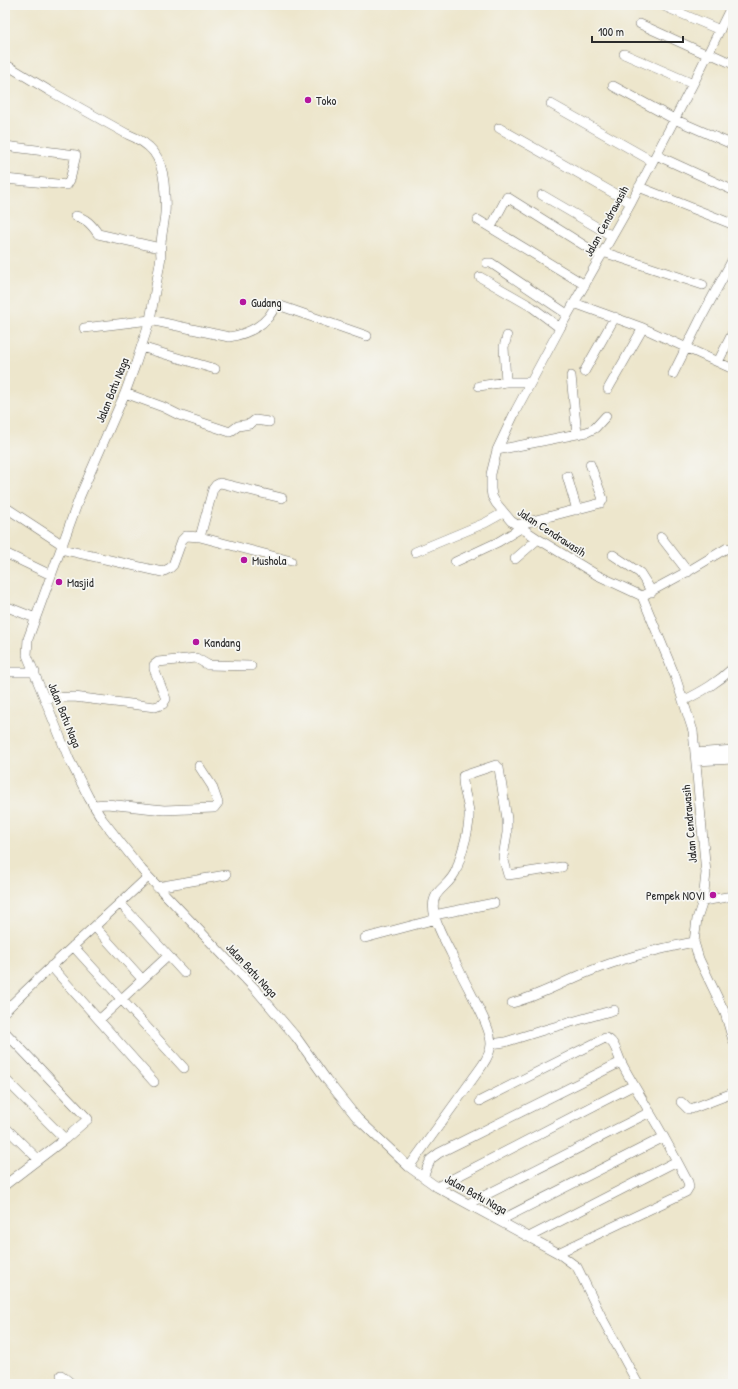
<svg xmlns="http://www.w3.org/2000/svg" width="738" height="1389" font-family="'Patrick Hand',sans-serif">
<rect width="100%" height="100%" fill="#f6f6f2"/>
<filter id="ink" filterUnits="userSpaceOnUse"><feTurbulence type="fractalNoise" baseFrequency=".025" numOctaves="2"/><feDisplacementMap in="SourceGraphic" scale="8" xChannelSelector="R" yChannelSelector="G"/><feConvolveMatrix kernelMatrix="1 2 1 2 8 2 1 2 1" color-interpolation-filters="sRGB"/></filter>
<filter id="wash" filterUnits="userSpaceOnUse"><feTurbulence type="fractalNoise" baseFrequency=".012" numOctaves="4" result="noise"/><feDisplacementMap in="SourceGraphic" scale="16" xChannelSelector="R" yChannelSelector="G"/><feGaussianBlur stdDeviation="0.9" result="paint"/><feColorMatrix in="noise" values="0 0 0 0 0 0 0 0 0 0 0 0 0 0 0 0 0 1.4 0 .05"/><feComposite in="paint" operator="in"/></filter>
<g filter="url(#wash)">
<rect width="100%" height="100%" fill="#ede6cc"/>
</g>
<g filter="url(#ink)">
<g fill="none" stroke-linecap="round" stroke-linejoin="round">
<defs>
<path id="minor" d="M732 5 696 78 631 203 560 328 516 410 497 450 491 474V489L492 496 496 503 511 521 538 539 597 575 642 596 675 676 693 731 706 873 703 901 697 919 694 942 699 959 725 1013 733 1040
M666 7 720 30
M640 24 708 55
M709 53 733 64
M624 54 693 84
M5 64 48 90 127 134C152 144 161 156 164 182 165 193 166 203 165 213 164 228 159 242 161 257L150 320 136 363 125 393 80 496 28 639 27 655 69 759 89 798 102 819 142 870 257 991 296 1037 326 1079 358 1119 409 1167 437 1187 558 1253 577 1267 603 1320 638 1384
M613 86 674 119 729 143
M551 104 652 161
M499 128 631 203
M5 146 76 155 70 180 67 185 5 179
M656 155 730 189
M639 187 732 224
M542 195 612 236
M75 216C86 218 92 225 98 234L160 248
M478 220 585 285
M491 227 507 197 601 256
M603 252 703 285
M487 263H491L567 314
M480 277 532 307 560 328
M574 303 643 328 733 369
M84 328 150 320 229 337C248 334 269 324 275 305H278L367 336
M141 347 215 369
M718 362 733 332
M584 372 615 317
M673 374 700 320 733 259
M571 376 577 434
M506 382 504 347 507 336
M479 386 506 382H531
M608 389 643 328
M125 393 163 407 179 415 230 432 238 426 250 424 255 420 269 422
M497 450 587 432 595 428 606 416
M567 476 577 510
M5 507 63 545
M517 525 601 503 603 499 590 464
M200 537 213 489 216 485 220 483 282 498
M661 537 688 572
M61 549 162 572 170 568 173 565 182 540 186 536 200 537 291 561
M415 552 485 523 503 513
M5 553 51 575
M613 555 640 573 652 592
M515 559 538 539
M455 562 498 542 521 528
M642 596 692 569 727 548 730 549 733 555
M5 606 35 618
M5 672H35
M45 698 74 697 155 707 163 704 166 699 154 669V665L158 662 196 658 208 665 251 666
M683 701C703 691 717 683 733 668
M695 753 733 750
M696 761 733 759
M93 805 107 804 164 810 214 808 218 803 212 786 199 766
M157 887 226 875
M703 901 733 896
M120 903 184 973
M434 915 494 903
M95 927 142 979
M365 938 436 919
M73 946 184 1068
M51 966 154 1082
M512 1003C539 996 563 982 588 972 622 958 658 949 694 942
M5 1011C51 965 100 922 148 877
M99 1020 168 956
M5 1032 88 1119 65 1139
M491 1044 505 1042 547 1029 614 1010
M5 1079 65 1139 5 1185
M480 1101 605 1038C615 1040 617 1054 621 1062 630 1080 641 1096 650 1113 664 1136 676 1159 688 1182L689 1187 686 1192 558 1253
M681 1102 688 1109H691L733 1093
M5 1127 38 1159
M409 1167 482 1066C486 1060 491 1052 491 1044 491 1030 480 1011 474 999 466 984 458 968 451 953 445 941 438 929 435 917 427 888 449 891 457 868 462 851 470 830 469 812 468 800 462 788 463 776L496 765 499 768 507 819V833L503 857 508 875 562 867
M423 1177 431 1159 439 1153 621 1062
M437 1187 634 1085
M468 1204 650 1112
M499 1221 664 1137
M529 1237 677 1161
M61 1375 72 1384"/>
</defs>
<use href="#minor" stroke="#6f6c63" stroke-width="10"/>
<use href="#minor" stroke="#fff" stroke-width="9"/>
</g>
</g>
<g fill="#b5179e" stroke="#f6f6f2" stroke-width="1.5">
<circle cx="308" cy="100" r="4"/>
<circle cx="243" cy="302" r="4"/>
<circle cx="244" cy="560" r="4"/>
<circle cx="59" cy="582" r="4"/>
<circle cx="196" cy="642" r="4"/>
<circle cx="713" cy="895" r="4"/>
</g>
<g text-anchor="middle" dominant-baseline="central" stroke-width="3.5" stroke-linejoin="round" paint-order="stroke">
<g font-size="12" fill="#2b2b2b" stroke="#f6f6f2" text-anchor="start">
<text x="316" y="100">Toko</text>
<text x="251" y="302">Gudang</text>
<text x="252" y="560">Mushola</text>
<text x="67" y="582">Masjid</text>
<text x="204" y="642">Kandang</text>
<text x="705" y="895" text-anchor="end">Pempek NOVI</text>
</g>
<g font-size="12" fill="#2b2b2b" stroke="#f6f6f2">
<text transform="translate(606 221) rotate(-61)">Jalan Cendrawasih</text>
<text transform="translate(112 390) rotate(-68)">Jalan Batu Naga</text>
<text transform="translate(552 532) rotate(33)">Jalan Cendrawasih</text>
<text transform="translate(65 715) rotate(68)">Jalan Batu Naga</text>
<text transform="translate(689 824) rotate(-95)">Jalan Cendrawasih</text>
<text transform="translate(252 970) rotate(47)">Jalan Batu Naga</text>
<text transform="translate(476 1194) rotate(29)">Jalan Batu Naga</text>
</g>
</g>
<rect width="738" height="1389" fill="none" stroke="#f6f6f2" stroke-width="20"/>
<path d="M592 36v6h91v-6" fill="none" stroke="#2b2b2b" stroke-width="2"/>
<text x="598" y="36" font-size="12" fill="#2b2b2b" stroke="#f6f6f2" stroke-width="3" paint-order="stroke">100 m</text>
</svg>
